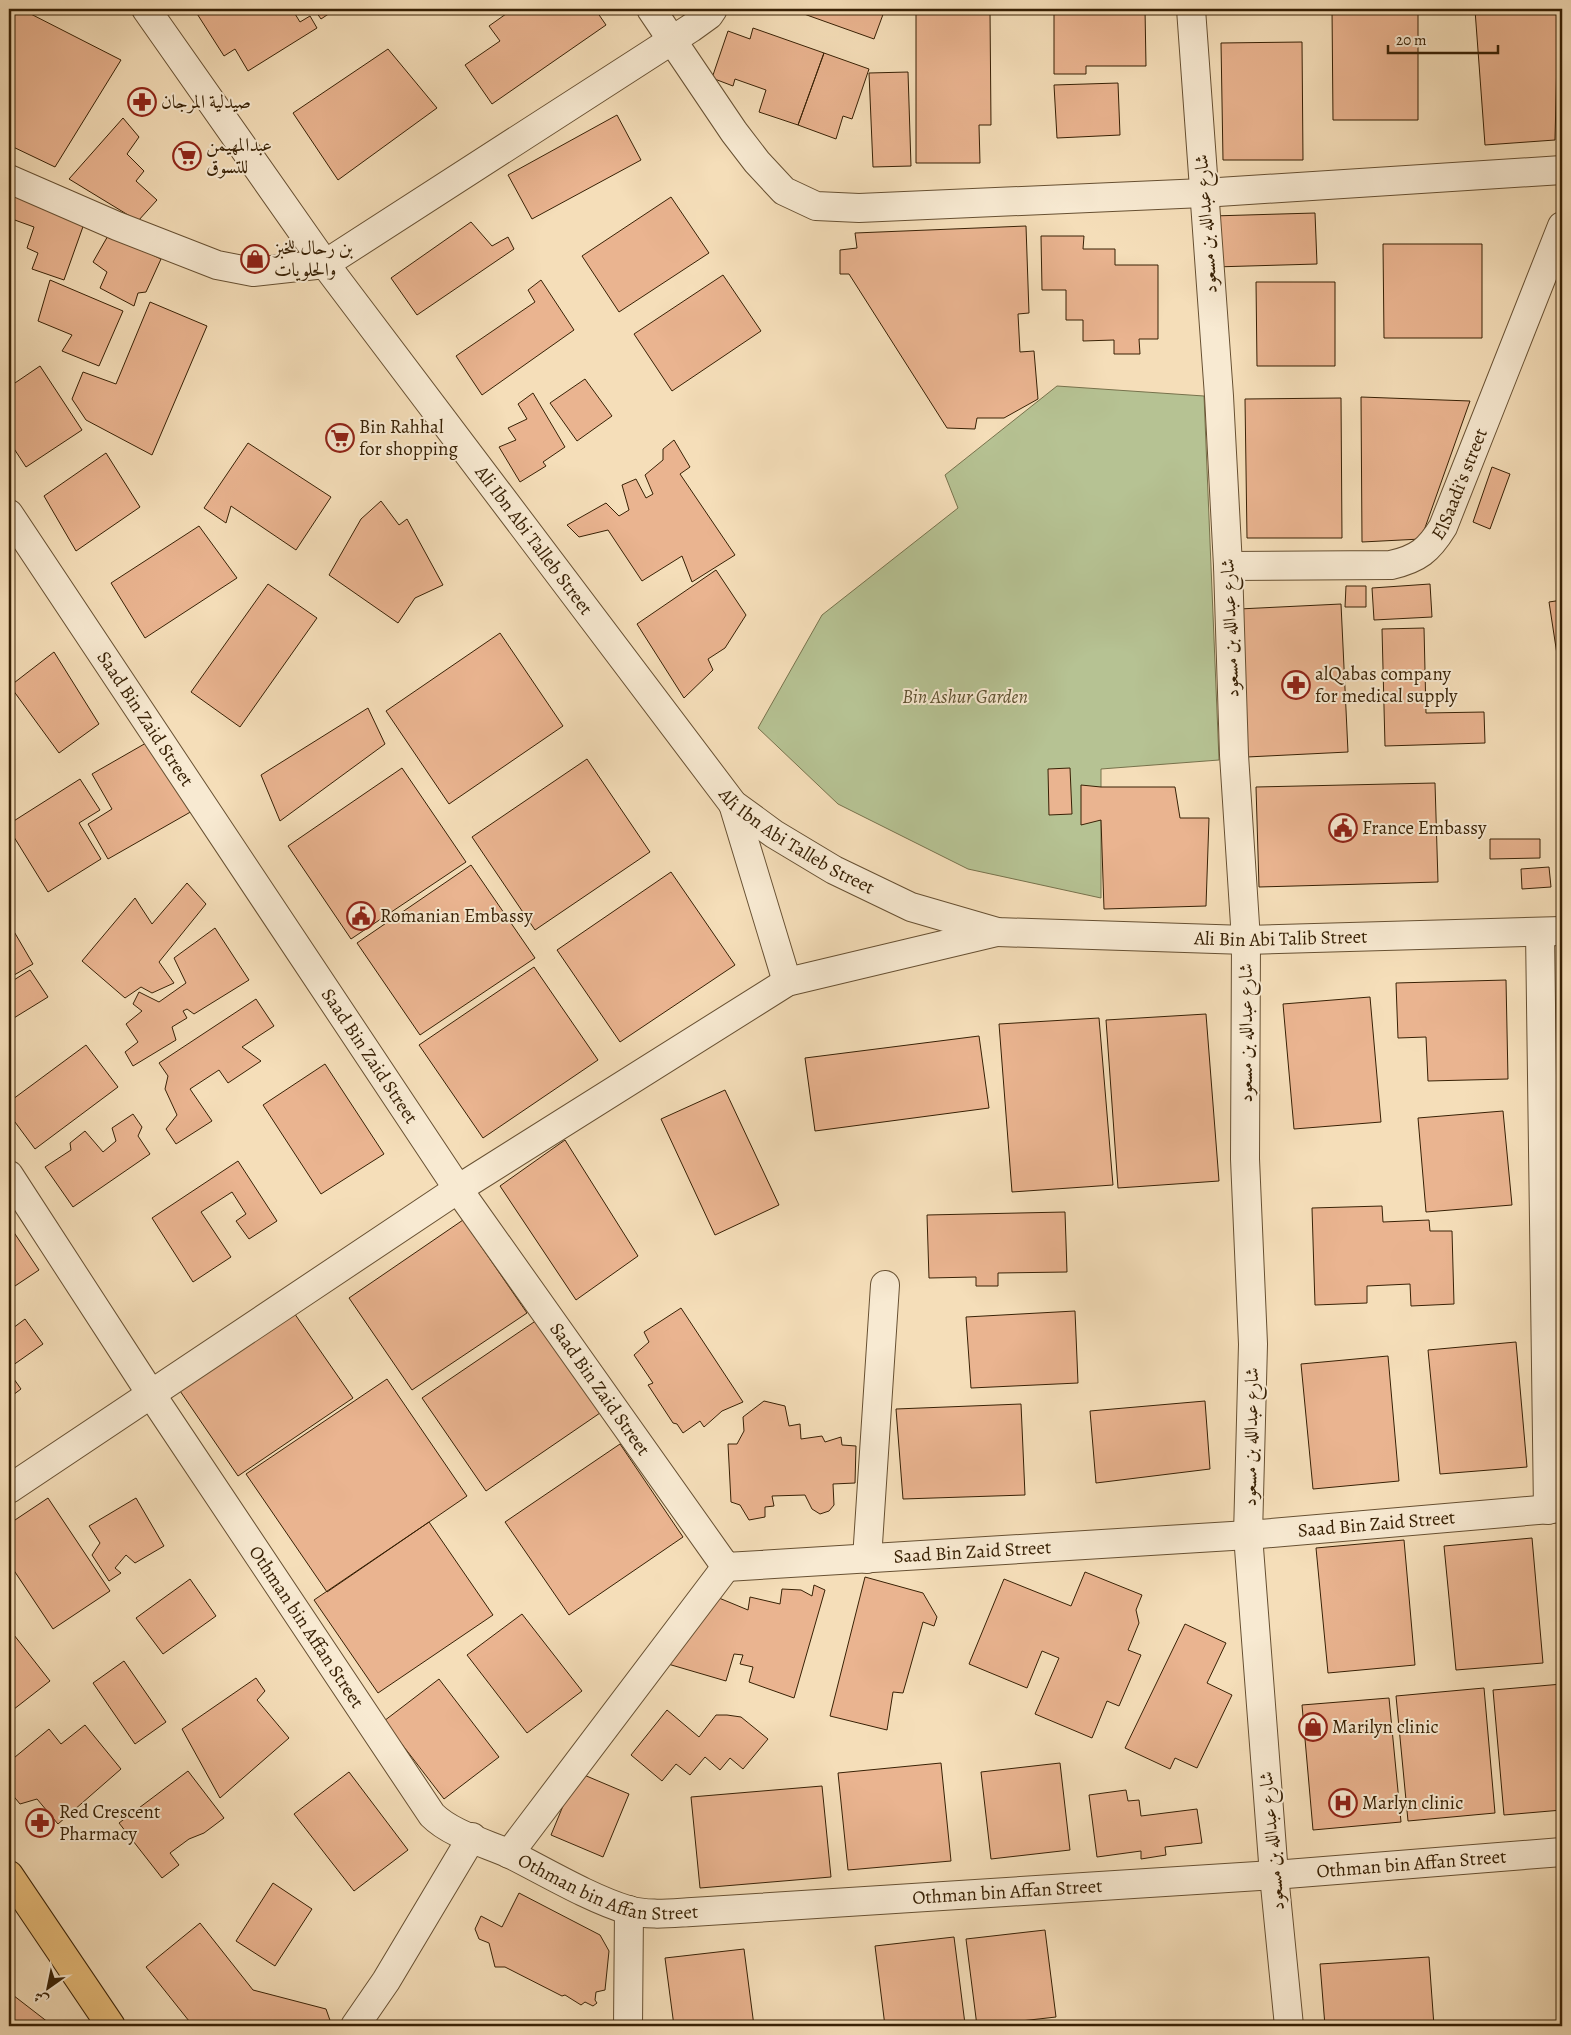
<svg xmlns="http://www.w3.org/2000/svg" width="1571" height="2035" font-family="Alegreya,Amiri,serif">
<rect width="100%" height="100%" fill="#f5deb9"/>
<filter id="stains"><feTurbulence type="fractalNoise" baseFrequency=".004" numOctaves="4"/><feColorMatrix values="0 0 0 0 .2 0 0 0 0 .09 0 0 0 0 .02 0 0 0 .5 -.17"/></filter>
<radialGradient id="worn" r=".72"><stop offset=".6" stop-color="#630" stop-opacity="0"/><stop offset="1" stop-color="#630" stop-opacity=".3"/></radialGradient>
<path fill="#b6c293" stroke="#77724c" d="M1057 386 1204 396 1219 760 1101 769V898L968 869 838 804 758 728 822 615 958 508 945 475Z"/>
<path fill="#eab490" stroke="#382105" d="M9 9H21L121 60 55 167 9 145Z
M194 9H292L300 22 310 16 317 28 248 71 235 49 224 56Z
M314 9H336L321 19Z
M513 9H595L606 25 492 104 465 65 500 41 489 26Z
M790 9H885L874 39Z
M1054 9H1145L1146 66H1086V74H1054Z
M1332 9H1418V120H1333Z
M1475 10 1558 14 1555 140 1485 145Z
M916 11H990L991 125H979L980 163H916Z
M753 28 824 53 798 125 759 112 766 90 735 79 733 86 712 78 728 31 750 39Z
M1302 42 1303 160H1223L1221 43Z
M388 49 437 108 338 180 293 113Z
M824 53 869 69 852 119 843 116 836 139 798 125Z
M908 72 911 166 873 167 869 73Z
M1118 83 1120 135 1057 138 1054 85Z
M617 115 641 160 532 219 508 175Z
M123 118 139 137 127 154 144 171 136 181 157 200 138 221 69 179Z
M14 196 85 221 64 280 32 269 38 253 27 248 34 227 12 219Z
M671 197 709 253 619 312 582 256Z
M1315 213 1317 264 1214 267 1212 216Z
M471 222 492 246 508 237 514 249 417 315 391 278Z
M1026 226 1029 313 1018 314 1020 352 1034 351 1038 399 1004 418H977L975 429 947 428 849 274H840V250L857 248 855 233Z
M109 234 161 259 146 292 138 293 134 306 100 288 107 272 93 262Z
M1041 236H1084L1083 249H1115V265H1158V339H1139L1140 354H1114V340L1083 341V320H1066V290H1042Z
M1383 244H1482V338H1384Z
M723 275 761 331 672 391 634 334Z
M50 280 123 311 99 366 62 351 72 335 38 321Z
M541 280 574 330 482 395 456 356 535 302 528 290Z
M1256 282H1335V366H1257Z
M150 302 207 326 152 455 86 420 72 399 83 372 116 384Z
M40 366 82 430 26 467 9 441V387Z
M585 379 612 416 577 441 550 403Z
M533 393 565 447 543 462 546 466 520 482 499 447 516 440 508 428 527 419 518 404Z
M1361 397 1470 401 1421 539 1362 542Z
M1341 398 1342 538H1247L1245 399Z
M674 440 690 467 680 474 735 555 692 582 682 556 642 581 608 530 579 537 567 525 606 503 619 516 629 510 622 485 636 479 646 498 653 494 645 475 663 460V449Z
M248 443 331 497 296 550 231 506 226 523 204 508Z
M106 453 140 507 76 551 44 496Z
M1492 467 1510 474 1490 529 1473 522Z
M381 501 399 525 407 519 443 585 415 598 398 623 329 575 361 519Z
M199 526 237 578 145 638 111 583Z
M716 570 746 615 725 648 708 659 713 670 684 698 637 624Z
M268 584 317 618 240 727 191 692Z
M1430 584 1432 617 1374 620 1372 588Z
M1346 586H1366V607H1345Z
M1562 600V687L1549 602Z
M1341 604 1348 752 1247 757 1239 609Z
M1424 628 1426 713 1484 712 1485 743 1385 746 1382 629Z
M500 633 563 726 449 804 386 711Z
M54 652 99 724 59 753 10 686Z
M368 708 385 744 280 821 261 775Z
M153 739 194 810 108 859 88 824 112 809 92 774Z
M587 759 650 852 535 930 472 837Z
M402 768 466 862 351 939 288 846Z
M1070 768 1072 814 1049 815 1048 769Z
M80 779 100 810 79 823 101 859 48 892 9 829V824Z
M1435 783 1438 882 1259 887 1256 787Z
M1081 785 1101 787H1175L1180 818H1209L1206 906 1104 909 1101 820 1081 825Z
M1490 839H1540V858L1490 859Z
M471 865 535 958 420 1035 357 943Z
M1549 867 1551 887 1522 889 1521 869Z
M671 872 735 965 620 1042 557 950Z
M187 883 206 904 159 962 174 983 152 993 141 987 125 998 82 961 135 898 152 924Z
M9 923 33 964 9 978Z
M215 928 249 980 194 1014 187 1009 183 1011 187 1018 172 1027 176 1040 133 1066 125 1052 138 1042 126 1024 142 1011 133 1004 139 992 159 1002 186 983 174 958Z
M534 967 598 1060 483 1138 419 1045Z
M30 970 48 997 9 1021V983Z
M1506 980 1508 1079 1428 1081 1426 1037 1398 1038 1396 983Z
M1370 997 1381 1122 1294 1129 1283 1004Z
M256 999 274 1026 242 1047 261 1061 228 1083 219 1070 190 1089 212 1121 176 1144 166 1129 177 1115 165 1089 168 1076 159 1063Z
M1206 1014 1219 1181 1118 1188 1106 1020Z
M1099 1018 1113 1185 1012 1192 999 1024Z
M979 1036 989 1108 815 1131 805 1058Z
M86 1045 118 1087 35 1149 9 1114V1102Z
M325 1064 384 1154 321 1194 263 1105Z
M725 1090 779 1205 715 1235 661 1119Z
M1503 1111 1512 1205 1426 1212 1418 1118Z
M133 1114 142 1127 138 1136 150 1154 73 1207 45 1167 71 1150 70 1143 85 1131 103 1152 116 1141 112 1128Z
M565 1140 638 1256 576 1300 500 1186Z
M238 1161 277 1221 249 1239 236 1221 246 1214 232 1192 201 1212 231 1257 193 1282 152 1218Z
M1382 1206 1383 1222 1429 1220 1430 1231H1452L1454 1304 1411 1306 1410 1284 1367 1286V1303L1315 1305 1312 1208Z
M1065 1212 1067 1272 998 1273V1286H976V1277L929 1278 927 1215Z
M463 1220 527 1313 412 1390 349 1298Z
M9 1225 39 1270 9 1290Z
M681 1308 743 1402 722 1411 704 1427 700 1421 683 1433 677 1424 673 1423 648 1385 653 1383 634 1355 649 1342 644 1332Z
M292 1310 353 1398 238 1476 178 1388Z
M1075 1311 1078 1383 971 1388 966 1317Z
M25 1319 43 1344 9 1368V1331Z
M537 1320 600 1413 486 1491 422 1398Z
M1516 1342 1527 1467 1440 1474 1428 1350Z
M1388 1356 1399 1481 1313 1489 1301 1364Z
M9 1372 21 1389 9 1398Z
M387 1379 467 1496 327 1592 246 1474Z
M764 1401 785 1406 789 1426 800 1424 801 1439 822 1436 825 1442 841 1437 842 1445 856 1446 855 1483 833 1484 834 1505 829 1511 820 1514 812 1509 805 1495 772 1496 774 1506 765 1507V1517L749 1520 740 1505 731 1502 728 1444H737L744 1431 743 1417Z
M1205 1401 1210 1469 1096 1483 1090 1411Z
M1021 1404 1025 1495 903 1499 896 1409Z
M620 1444 683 1537 569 1615 505 1522Z
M48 1498 110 1591 53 1629 9 1563V1524Z
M136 1498 164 1546 135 1563 126 1555 115 1568 121 1573 109 1581 92 1555 100 1543 89 1526Z
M429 1522 493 1615 378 1693 314 1600Z
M1532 1538 1543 1663 1456 1670 1444 1546Z
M1404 1540 1415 1665 1328 1673 1316 1548Z
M1085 1572 1142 1595 1136 1610 1139 1623 1128 1650 1141 1655 1119 1706 1107 1701 1092 1738 1035 1714 1059 1658 1042 1651 1027 1688 969 1664 1004 1579 1071 1606Z
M865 1577 923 1593 937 1617 934 1626 923 1622 903 1693 893 1692 887 1730 830 1716Z
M190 1579 216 1616 163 1654 136 1618Z
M814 1585 825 1590 794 1698 749 1682 753 1667 740 1664 743 1655 734 1654 726 1681 668 1664 719 1598 748 1610 750 1597 780 1604 782 1589 801 1590 812 1596Z
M522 1614 582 1691 527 1733 467 1655Z
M1185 1624 1226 1643 1207 1683 1232 1695 1197 1768 1175 1758 1170 1769 1125 1748Z
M14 1635 50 1681 9 1713V1639Z
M124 1661 166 1722 135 1744 93 1683Z
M256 1678 265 1691 257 1700 289 1738 220 1798 182 1729Z
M439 1679 499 1757 444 1799 384 1721Z
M1562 1684V1810L1504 1815 1493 1690Z
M1484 1688 1495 1813 1408 1821 1396 1696Z
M1389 1698 1401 1822 1313 1830 1302 1705Z
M667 1710 699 1737 716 1715H727L741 1717 768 1739 743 1769 730 1758 720 1770 705 1757 690 1775 676 1764 662 1781 631 1755Z
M85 1725 121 1769 58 1824 37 1799 20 1804 11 1793 14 1788 9 1781V1762L49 1729 61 1744Z
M941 1763 951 1861 848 1870 838 1773Z
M1060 1763 1070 1850 991 1859 981 1772Z
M188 1771 224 1818 204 1833 189 1839 170 1853 179 1865 162 1878 119 1823Z
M349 1772 408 1850 354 1891 294 1814Z
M577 1772 629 1794 603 1857 551 1835Z
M822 1786 831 1877 700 1888 691 1797Z
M1126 1790 1128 1801 1139 1800 1141 1816 1197 1809 1202 1843 1165 1847 1166 1855 1141 1859V1851L1097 1857 1089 1795Z
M273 1883 312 1909 275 1966 236 1941Z
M519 1893 600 1935 609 1951 605 1990 596 1992 595 2000 597 2003 593 2006 585 2002 581 2005 565 1995 562 1996 505 1967H495L489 1943 479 1939 475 1929 481 1916 502 1927Z
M200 1923 253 1990 326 2009 332 2026H193L146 1967Z
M1045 1930 1056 2017 977 2026 966 1939Z
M954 1937 965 2024 943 2026H885L875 1946Z
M744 1949 754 2026H674L665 1958Z
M1429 1957 1434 2026H1325L1320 1964Z
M9 1992 53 2026H9Z"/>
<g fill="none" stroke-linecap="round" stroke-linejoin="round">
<defs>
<g id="minor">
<path d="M651 9 734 132 757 162 784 191 816 206 859 208 1203 193 1562 170"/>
<path d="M1191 9 1219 396 1228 566 1234 755 1246 940 1245 1159 1253 1344 1248 1535 1274 1875 1289 2026"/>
<path d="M9 179 117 226 217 265 253 272 325 264 691 28 709 15 713 9"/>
<path id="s1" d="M9 514 458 1189 726 1567 1248 1535 1562 1508"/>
<path id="s2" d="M1228 566 1391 565C1418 559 1429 550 1443 527L1562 226"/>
<path d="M733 804 787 982"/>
<path d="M1540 932 1548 1510"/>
<path id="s3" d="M9 1175 151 1394 432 1815C451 1834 485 1843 510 1854 546 1872 589 1898 628 1910 648 1916 672 1913 692 1912L1274 1875 1562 1852"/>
<path d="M9 1489 458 1189 787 982 997 932"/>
<path d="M867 1559 885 1285"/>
<path d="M509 1854 726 1567"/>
<path d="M355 2026 386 1981 472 1837"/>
<path d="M628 2026 629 1910"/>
</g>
<g id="tertiary">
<path id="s4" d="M146 9 325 264 733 804 774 834 834 870 911 907 997 932 1246 940 1562 931"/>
</g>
<path id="primary" d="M9 1875 111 2026"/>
</defs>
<use href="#minor" stroke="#675032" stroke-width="30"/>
<use href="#tertiary" stroke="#675032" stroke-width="30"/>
<use href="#primary" stroke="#382105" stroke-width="30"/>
<use href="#minor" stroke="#f8ead2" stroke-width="28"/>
<use href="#tertiary" stroke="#f8ead2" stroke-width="28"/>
<use href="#primary" stroke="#eabf7c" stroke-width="28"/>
</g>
<defs>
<symbol id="pharmacy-ring" viewBox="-11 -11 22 22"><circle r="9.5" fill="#f8ead2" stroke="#8f2418" stroke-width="1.5"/><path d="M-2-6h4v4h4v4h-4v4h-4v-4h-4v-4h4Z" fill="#8f2418"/></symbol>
<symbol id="supermarket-ring" viewBox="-11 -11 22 22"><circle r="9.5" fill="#f8ead2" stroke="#8f2418" stroke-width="1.5"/><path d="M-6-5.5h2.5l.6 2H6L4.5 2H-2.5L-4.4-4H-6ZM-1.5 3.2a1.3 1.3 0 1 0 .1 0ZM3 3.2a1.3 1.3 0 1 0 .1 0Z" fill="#8f2418"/></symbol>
<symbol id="shop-ring" viewBox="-11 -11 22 22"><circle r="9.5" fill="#f8ead2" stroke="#8f2418" stroke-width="1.5"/><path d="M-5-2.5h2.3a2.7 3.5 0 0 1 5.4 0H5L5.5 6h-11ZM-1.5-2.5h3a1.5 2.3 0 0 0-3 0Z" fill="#8f2418"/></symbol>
<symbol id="civic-ring" viewBox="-11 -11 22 22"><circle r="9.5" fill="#f8ead2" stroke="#8f2418" stroke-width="1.5"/><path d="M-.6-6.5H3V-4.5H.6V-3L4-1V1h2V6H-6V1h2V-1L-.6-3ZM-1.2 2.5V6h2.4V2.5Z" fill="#8f2418"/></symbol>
<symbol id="hospital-ring" viewBox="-11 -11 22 22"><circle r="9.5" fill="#f8ead2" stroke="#8f2418" stroke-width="1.5"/><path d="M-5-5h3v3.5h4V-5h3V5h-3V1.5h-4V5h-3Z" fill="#8f2418"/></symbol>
</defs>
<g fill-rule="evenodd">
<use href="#pharmacy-ring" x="126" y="86" width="32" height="32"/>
<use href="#supermarket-ring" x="171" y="140" width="32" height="32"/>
<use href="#shop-ring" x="239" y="243" width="32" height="32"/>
<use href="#supermarket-ring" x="324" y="422" width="32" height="32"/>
<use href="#pharmacy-ring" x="1280" y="669" width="32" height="32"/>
<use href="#civic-ring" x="1327" y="812" width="32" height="32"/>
<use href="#civic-ring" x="345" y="900" width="32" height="32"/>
<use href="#shop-ring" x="1297" y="1711" width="32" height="32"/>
<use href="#hospital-ring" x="1327" y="1787" width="32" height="32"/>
<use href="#pharmacy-ring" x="24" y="1807" width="32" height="32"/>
</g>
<g text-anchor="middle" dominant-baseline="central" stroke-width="4" stroke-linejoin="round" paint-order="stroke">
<g font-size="19" fill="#382105" stroke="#f8ead2" text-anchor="start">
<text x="161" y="102">صيدلية المرجان</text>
<text x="206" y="145">عبدالمهيمن<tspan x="206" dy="22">للتسوق</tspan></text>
<text x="274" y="248">بن رحال للخبز<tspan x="274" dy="22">والحلويات</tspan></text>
<text x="359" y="427">Bin Rahhal<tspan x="359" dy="22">for shopping</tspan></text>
<text x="1315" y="674">alQabas company<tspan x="1315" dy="22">for medical supply</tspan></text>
<text x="1362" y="828">France Embassy</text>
<text x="380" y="916">Romanian Embassy</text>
<text x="1332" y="1727">Marilyn clinic</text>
<text x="1362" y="1803">Marlyn clinic</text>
<text x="59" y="1812">Red Crescent<tspan x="59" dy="22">Pharmacy</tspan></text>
</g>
<g font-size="19" fill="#382105" stroke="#f8ead2">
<text transform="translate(1206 224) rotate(-94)">شارع عبدالله بن مسعود</text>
<text stroke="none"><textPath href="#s2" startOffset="276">ElSaadi’s street</textPath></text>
<text stroke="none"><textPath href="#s4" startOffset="658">Ali Ibn Abi Talleb Street</textPath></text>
<text transform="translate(1230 628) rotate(-92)">شارع عبدالله بن مسعود</text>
<text stroke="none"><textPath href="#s1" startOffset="246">Saad Bin Zaid Street</textPath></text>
<text stroke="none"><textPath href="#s4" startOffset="1062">Ali Ibn Abi Talleb Street</textPath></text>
<text stroke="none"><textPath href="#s4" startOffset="1568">Ali Bin Abi Talib Street</textPath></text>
<text transform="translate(1246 1033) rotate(-90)">شارع عبدالله بن مسعود</text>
<text stroke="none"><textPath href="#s1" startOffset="651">Saad Bin Zaid Street</textPath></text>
<text stroke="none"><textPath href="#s1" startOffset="1056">Saad Bin Zaid Street</textPath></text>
<text transform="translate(1251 1437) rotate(-89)">شارع عبدالله بن مسعود</text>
<text stroke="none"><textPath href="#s1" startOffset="1926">Saad Bin Zaid Street</textPath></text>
<text stroke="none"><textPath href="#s1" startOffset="1521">Saad Bin Zaid Street</textPath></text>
<text stroke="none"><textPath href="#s3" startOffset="541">Othman bin Affan Street</textPath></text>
<text transform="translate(1272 1841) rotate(-95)">شارع عبدالله بن مسعود</text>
<text stroke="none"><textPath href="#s3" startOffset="1771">Othman bin Affan Street</textPath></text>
<text stroke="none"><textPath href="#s3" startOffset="961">Othman bin Affan Street</textPath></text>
<text stroke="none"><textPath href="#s3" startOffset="1366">Othman bin Affan Street</textPath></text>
</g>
<g font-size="19" font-style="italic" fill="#5e5130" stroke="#f8ead2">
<text x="965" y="697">Bin Ashur Garden</text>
</g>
</g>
<rect width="1571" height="2035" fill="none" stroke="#f5deb9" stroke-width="30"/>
<rect x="10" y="10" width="1551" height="2015" fill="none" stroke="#382105" stroke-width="2.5"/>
<rect x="15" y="15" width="1541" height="2005" fill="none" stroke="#382105"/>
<g transform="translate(48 1988) rotate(213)" stroke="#f8ead2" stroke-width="4" paint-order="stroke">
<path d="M0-4L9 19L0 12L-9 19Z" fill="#382105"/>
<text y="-8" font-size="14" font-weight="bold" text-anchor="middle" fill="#382105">ش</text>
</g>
<path d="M1388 45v8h110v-8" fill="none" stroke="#382105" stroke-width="2.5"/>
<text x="1396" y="45" font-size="15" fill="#382105" stroke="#f8ead2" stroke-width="4" paint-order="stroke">20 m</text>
<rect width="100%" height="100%" filter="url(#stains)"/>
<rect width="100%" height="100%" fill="url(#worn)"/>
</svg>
